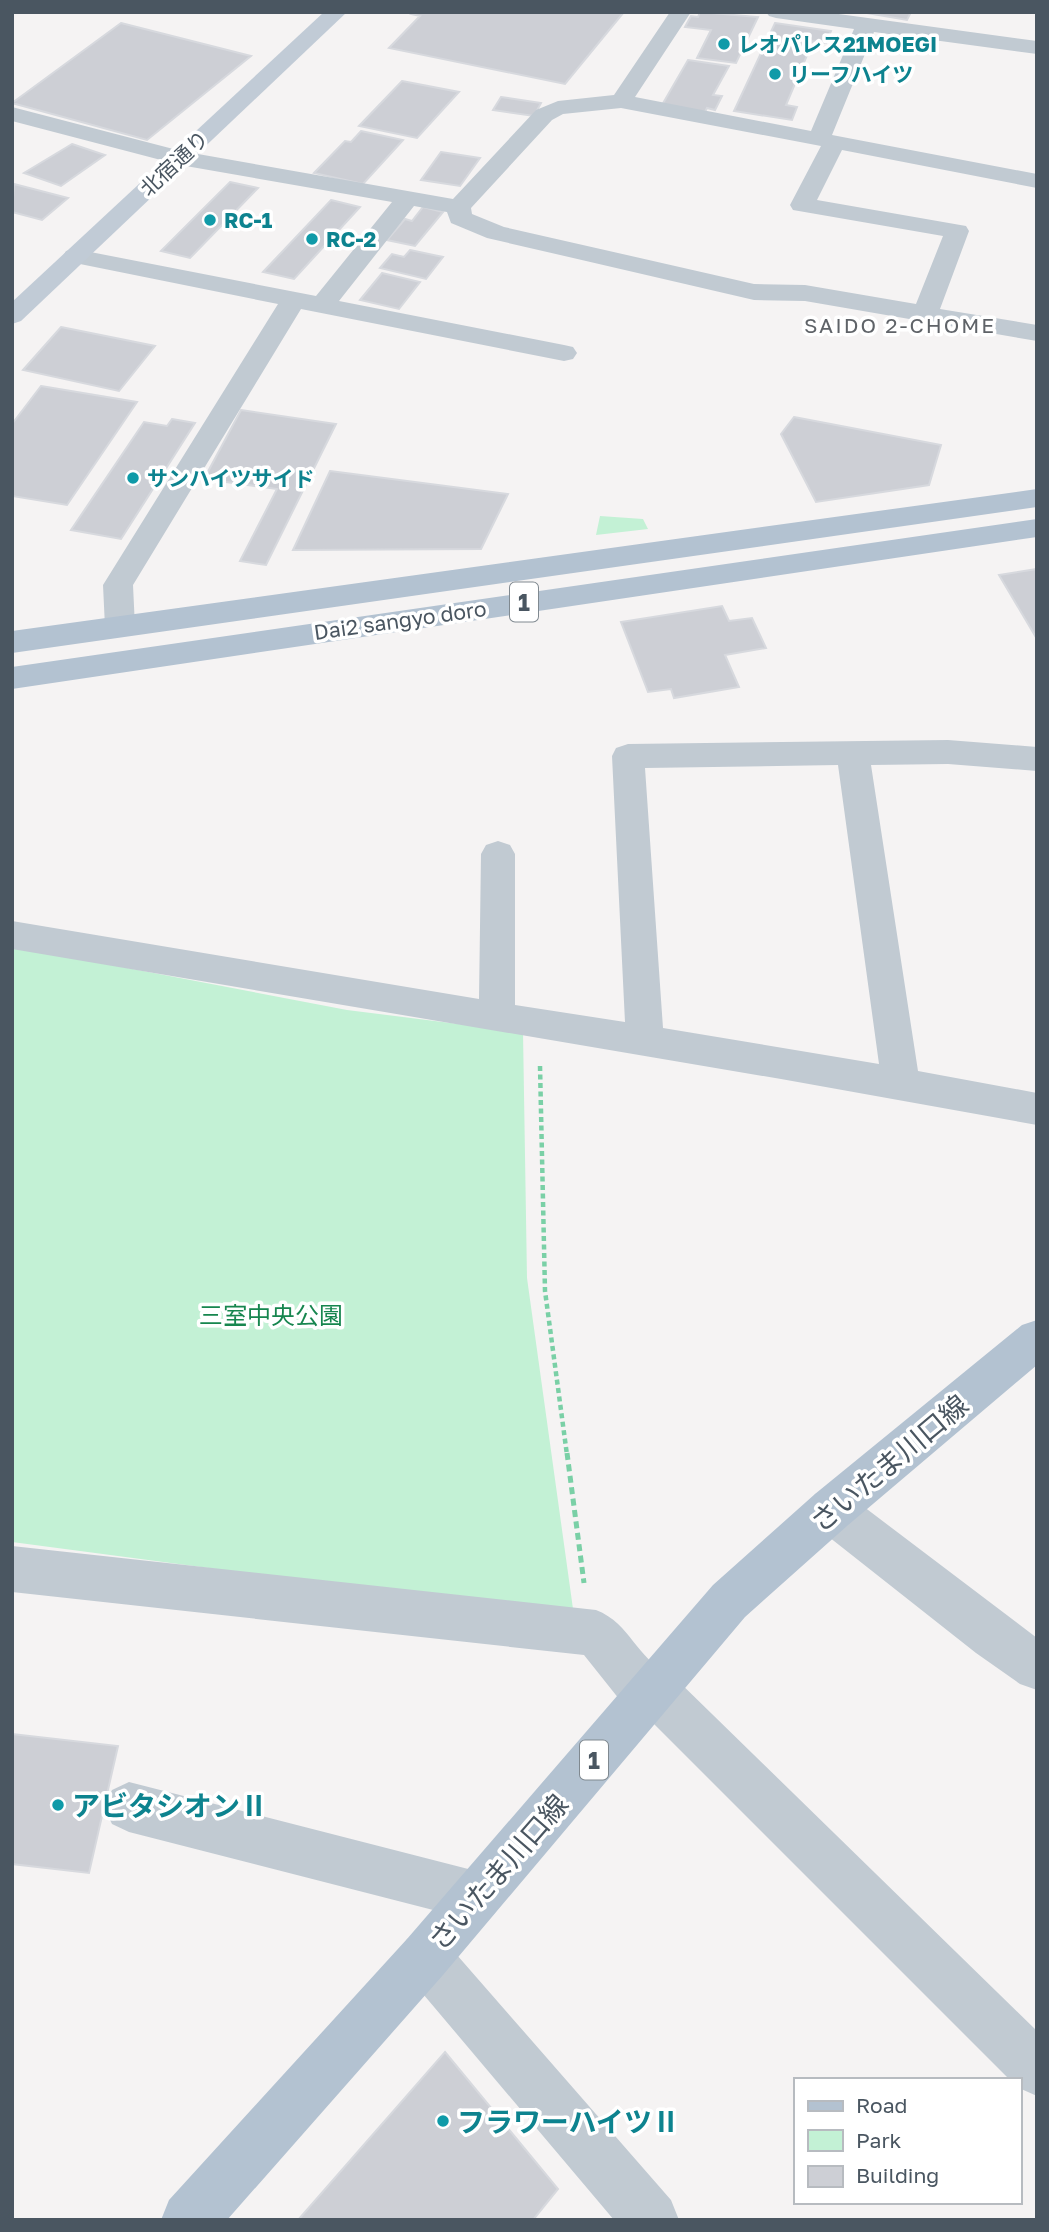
<svg xmlns="http://www.w3.org/2000/svg" width="1049" height="2232" font-family="'Golos Text','Noto Sans JP',sans-serif">
<rect width="100%" height="100%" fill="#f5f3f3"/>
<path fill="#c3f1d5" d="M600 516 643 519 648 529 596 535Z
M12 946 347 1010 523 1032 527 1278 574 1616 12 1542Z"/>
<path fill="#cdcfd5" stroke="#d7d9de" stroke-width="2" d="M413 12H624L565 84 389 48 420 16 411 14Z
M700 12 758 17 736 63 697 58 711 30 685 27 691 16 698 17Z
M861 12H911L907 20Z
M121 23 251 56 147 140 12 103Z
M775 23 831 31 826 43 813 41 786 105 797 107 792 120 734 111Z
M688 60 729 66 713 95 722 96 715 110 707 108 705 112 662 105Z
M402 81 459 92 417 138 359 126Z
M501 97 541 103 534 116 493 110Z
M361 131 403 140 363 184 314 173 345 141 351 142Z
M72 144 105 155 61 186 24 173Z
M441 152 480 158 460 186 421 180Z
M230 182 258 188 190 258 161 251Z
M14 184 68 198 42 220 12 212Z
M331 200 360 207 294 279 263 272Z
M423 207 443 212 415 246 387 240 405 219 412 221Z
M410 250 443 257 426 279 380 268 392 254 404 257Z
M382 273 420 282 399 309 360 300Z
M61 327 155 346 119 391 23 370Z
M41 386 137 402 67 505 12 496V424Z
M241 410 336 424 266 565 240 561 277 489 204 479Z
M794 417 941 445 929 485 816 502 781 434Z
M172 419 195 423 121 539 71 530 144 422 167 426Z
M330 471 508 494 481 549 293 550Z
M1037 569V639L999 575Z
M722 606 729 621 752 618 766 648 725 655 739 687 674 698 671 689 648 692 621 622Z
M12 1734 118 1746 89 1873 12 1864Z
M445 2052 558 2189 533 2220H298Z"/>
<g fill="none" stroke-linecap="round" stroke-linejoin="round">
<path stroke="#7ad0a6" stroke-width="4.5" stroke-dasharray="5 3.5" stroke-linecap="butt" d="M540 1066 545 1291 567 1455"/>
<path stroke="#7ad0a6" stroke-width="5" stroke-dasharray="7 4.5" stroke-linecap="butt" d="M567 1453 584 1583"/>
<path fill="#c1cad2" fill-rule="evenodd" d="M670 12H691L635 97 811 131 854 29 776 18 769 16 766 12H824L1037 41V54L874 32 832 135 1037 174V188L842 150 817 200 966 226 969 231 940 309 1037 325V341L805 301 754 300 487 238 451 223 447 212 414 206 339 301 564 345 573 347 577 353 573 359 564 361 301 309 133 585 135 627 131 634 120 637 109 634 105 627 103 585 278 304 75 263 66 261 63 256 66 251 75 249 316 296 392 202 180 165 12 121V107L181 151 453 199 536 110 558 101 614 95ZM621 108 821 146 790 205 793 210 943 236 916 304 805 285 754 284 504 227 472 214 471 208 552 120 563 114Z
M948 740 1037 747V771L948 764 871 765 918 1071 1037 1093V1125L781 1079 12 949V921L479 999 481 854 486 845 498 841 510 845 515 854V1005L625 1022 612 756 616 748 628 744ZM838 765 879 1064 663 1028 645 768Z
M831 1488 847 1494 1037 1638V1690L1020 1684 976 1653 815 1526 809 1510 815 1494Z
M12 1546 596 1610C632 1624 635 1659 671 1674L1037 2031V2096L1019 2088V2080H1010L650 1720 631 1714 584 1655 12 1592Z
M129 1782 476 1871 494 1878 501 1896 494 1914 476 1921 129 1832 112 1824 104 1807 112 1790Z
M425 1931 443 1939 671 2200 679 2220H614L407 1975 399 1957 407 1939Z"/>
<path fill="#c1cbd6" fill-rule="evenodd" d="M324 12H347L21 321 12 324V302Z"/>
<path fill="#b3c2d1" fill-rule="evenodd" d="M1037 489V507L12 653V631Z
M1037 519V537L12 689V667Z
M1037 1320V1365L847 1526 745 1617 443 1975 227 2220H161L169 2200 407 1939 713 1585 815 1494 1022 1325Z"/>
</g>
<g fill="#0f9aa8" stroke="#fff" stroke-width="2.5">
<circle cx="724" cy="44" r="7"/>
<circle cx="775" cy="74" r="7"/>
<circle cx="210" cy="220" r="7"/>
<circle cx="312" cy="239" r="7"/>
<circle cx="133" cy="478" r="7"/>
<circle cx="58" cy="1805" r="7"/>
<circle cx="443" cy="2121" r="7"/>
</g>
<g text-anchor="middle" dominant-baseline="central" stroke-width="7" stroke-linejoin="round" paint-order="stroke">
<g font-size="21" font-weight="bold" fill="#0d838f" stroke="#fff" text-anchor="start">
<text x="738" y="44">レオパレス21MOEGI</text>
<text x="789" y="74">リーフハイツ</text>
<text x="224" y="220">RC-1</text>
<text x="326" y="239">RC-2</text>
<text x="147" y="478">サンハイツサイド</text>
</g>
<g font-size="21" fill="#4a5661" stroke="#fff">
<text transform="translate(174 163) rotate(-43)">北宿通り</text>
<text transform="translate(400 620) rotate(-8)">Dai2 sangyo doro</text>
</g>
<g font-size="21" letter-spacing="2" fill="#5f6368" stroke="#fff">
<text x="900" y="325">SAIDO 2-CHOME</text>
</g>
<g fill="#fff" stroke="#808990" stroke-width="2">
<rect x="510" y="582.5" width="28" height="39" rx="5"/>
<rect x="580" y="1740.5" width="28" height="39" rx="5"/>
</g>
<g font-size="23" font-weight="bold" fill="#4a5661">
<text x="524" y="602">1</text>
<text x="594" y="1760">1</text>
</g>
<g font-size="24" fill="#17864f" stroke="#fff">
<text x="271" y="1314">三室中央公園</text>
</g>
<g font-size="28" fill="#4a5661" stroke="#fff">
<text transform="translate(889 1463) rotate(-40)">さいたま川口線</text>
<text transform="translate(498 1872) rotate(-49)">さいたま川口線</text>
</g>
<g font-size="28" font-weight="bold" fill="#0d838f" stroke="#fff" text-anchor="start">
<text x="72" y="1805">アビタシオンⅡ</text>
<text x="457" y="2121">フラワーハイツⅡ</text>
</g>
</g>
<rect width="1049" height="2232" fill="none" stroke="#4a5661" stroke-width="28"/>
<rect x="794" y="2078" width="228" height="126" fill="#ffffff" stroke="#b7bbc0" stroke-width="2"/>
<rect x="808" y="2101" width="35" height="10" fill="#b3c2d1" stroke="#b7bbc0" stroke-width="2"/>
<text x="856" y="2113" font-size="21" fill="#4a5661">Road</text>
<rect x="808" y="2130" width="35" height="21" fill="#c3f1d5" stroke="#b7bbc0" stroke-width="2"/>
<text x="856" y="2148" font-size="21" fill="#4a5661">Park</text>
<rect x="808" y="2166" width="35" height="21" fill="#cdcfd5" stroke="#b7bbc0" stroke-width="2"/>
<text x="856" y="2183" font-size="21" fill="#4a5661">Building</text>
</svg>
